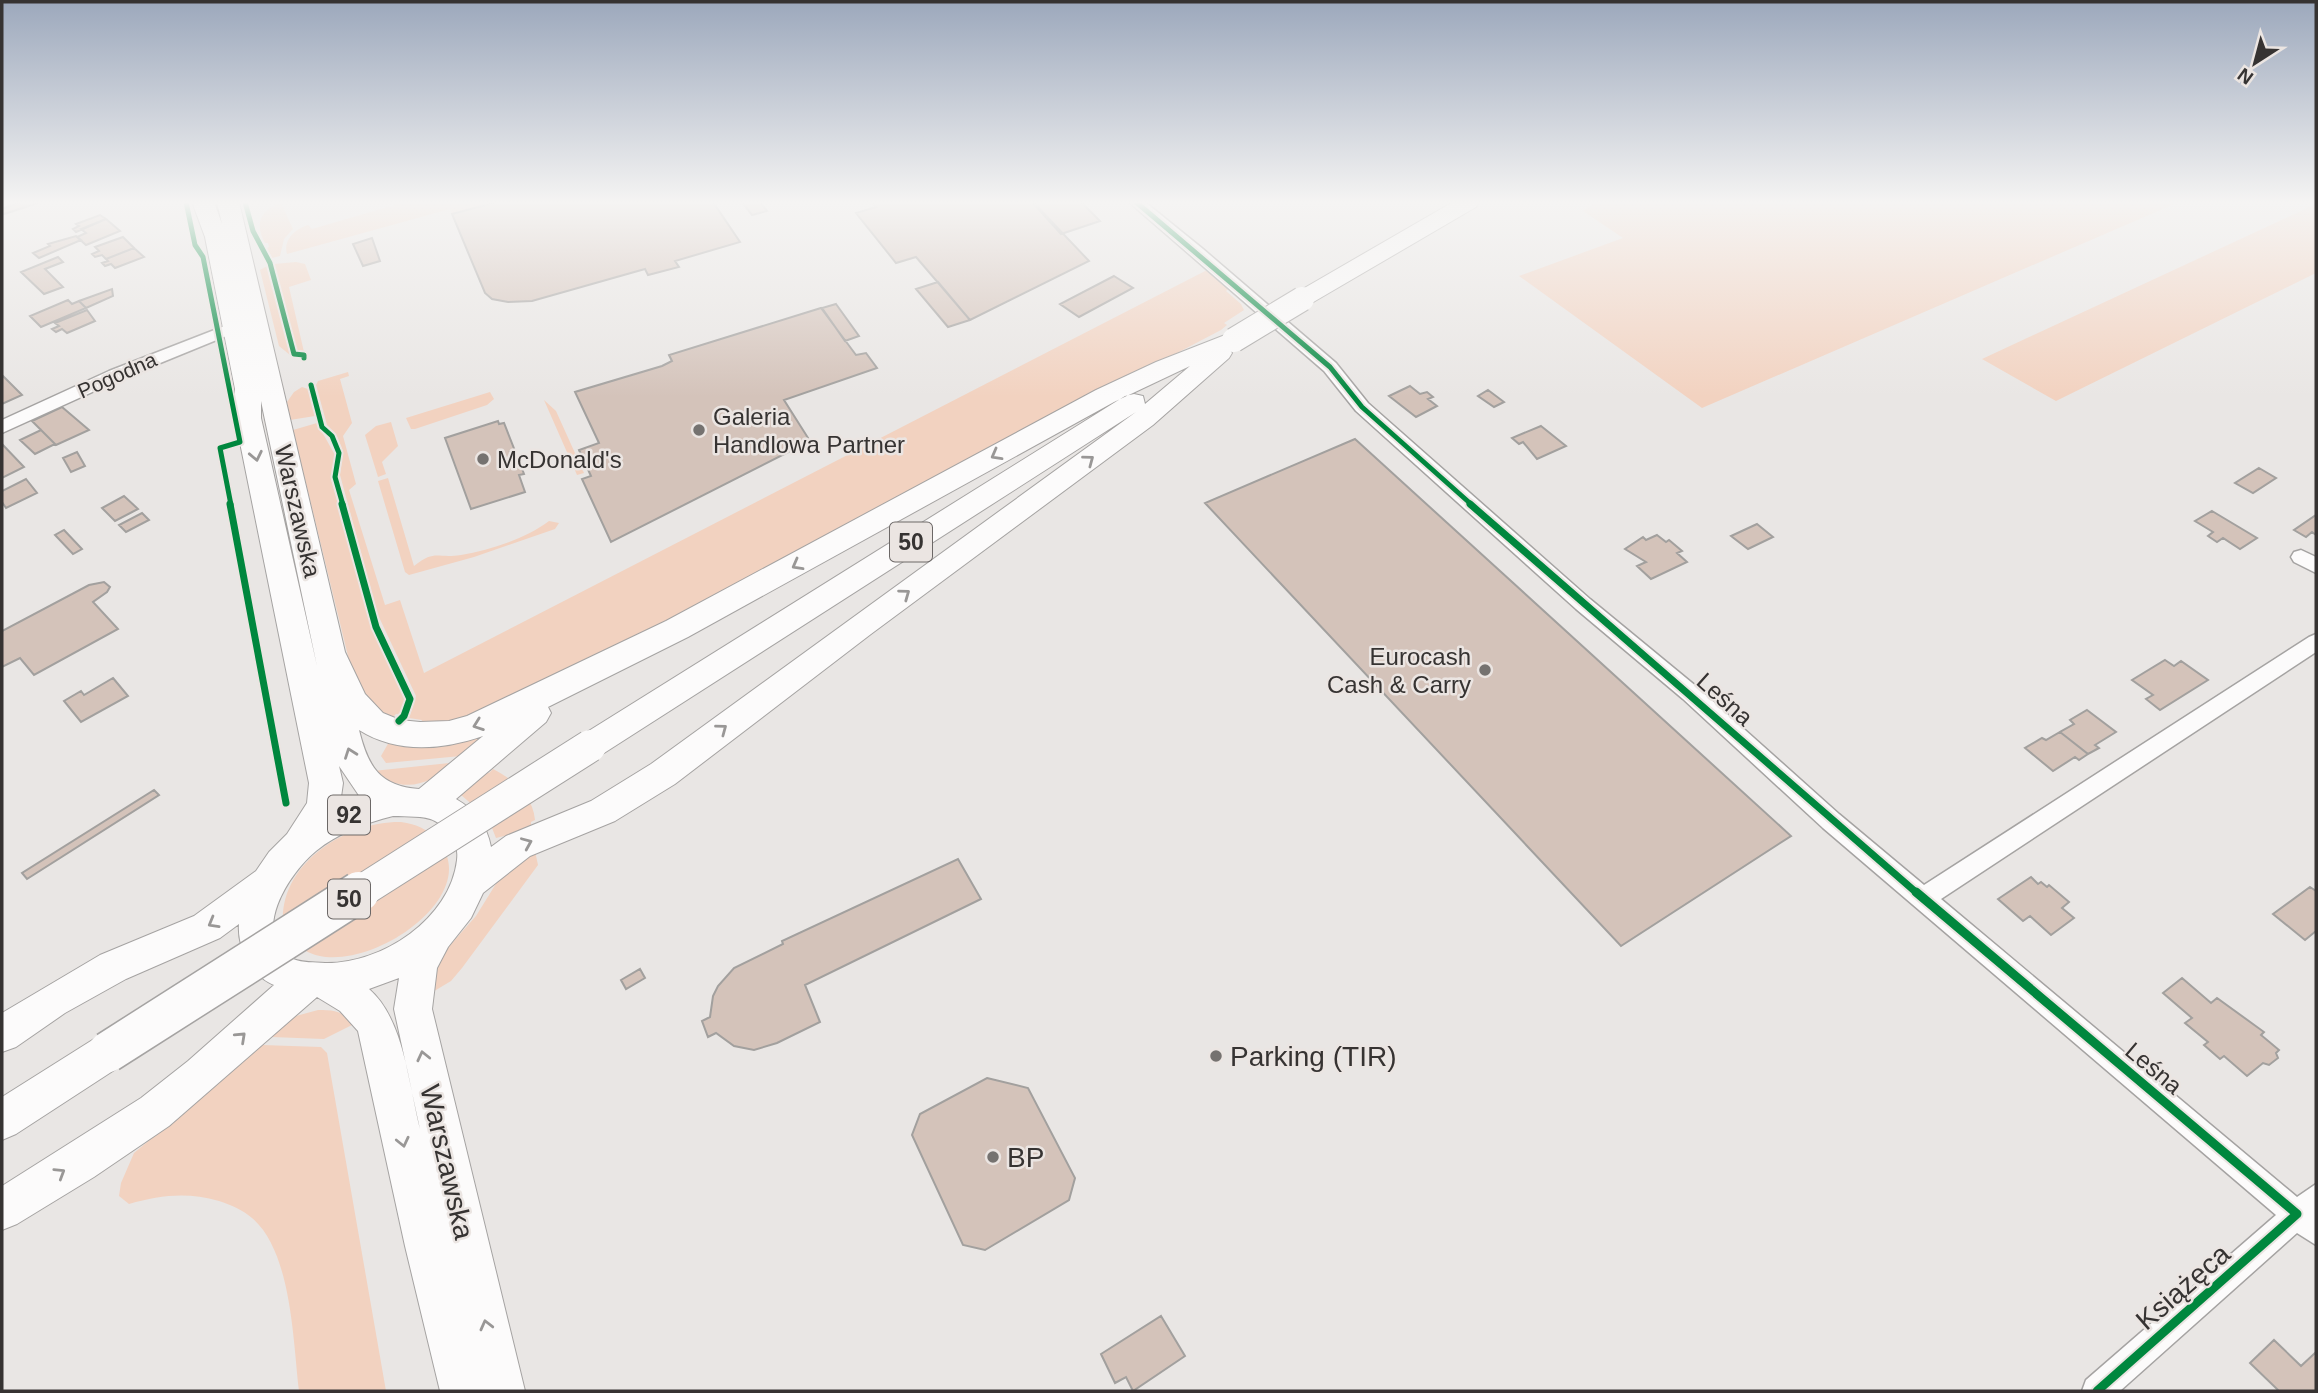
<svg xmlns="http://www.w3.org/2000/svg" width="2318" height="1393" font-family="Arial,sans-serif">
<rect width="100%" height="100%" fill="#e9e6e4"/>
<path fill="#f2d2c0" d="M293 202 282 205 293 229 284 239 280 256 272 258 267 248 269 247 268 243H265C251 219 267 202 293 202Z
M405 202H497L452 214 450 209 287 254C283 240 295 229 308 225L312 229Z
M1597 202H2179L1702 408 1519 276 1623 238 1583 211Z
M2316 204V273L2056 401 1982 359Z
M296 262 305 264 311 280 289 287 304 352H297L274 264Z
M267 266 290 355 279 346 260 270Z
M1209 269 1229 288 1226 291 1241 304 1244 310 1224 323 1227 325 1221 330 606 652 461 722 421 725 422 720 409 718 416 696 378 615 340 475 343 451 336 434 327 425 316 385 318 381 348 372 349 376 340 379 352 423 343 436 356 484 349 490 385 605 400 600 424 673Z
M302 387 308 389 315 416 290 420 287 402 294 392Z
M490 392 494 399 487 405 415 429H411L406 418Z
M544 400 556 411 584 473 577 475Z
M391 422 398 446 382 462 386 474 378 477 365 435 376 426Z
M317 423 335 455 331 479 372 627 405 699 400 715 396 714 390 720 358 697 293 430Z
M388 478 414 566C436 549 436 559 461 555 490 550 525 539 549 521L559 523 555 529 474 557 409 575 405 572 378 481Z
M487 733 461 756 386 763 381 756 389 742Z
M459 762C431 782 405 797 373 771Z
M493 769C511 778 533 795 535 820L531 822V829L496 838 488 818 461 795 485 772 489 773Z
M401 822C417 824 427 829 438 841 487 897 360 981 306 951 297 945 289 930 283 921 281 862 348 821 401 822Z
M535 851 538 865 462 968 451 981 431 993 434 966 444 952 476 916 502 874Z
M318 1010C334 1010 345 1011 352 1025L324 1039 271 1037 285 1019Z
M262 1045 321 1047 327 1053 386 1391H299C293 1342 292 1252 252 1218 243 1210 231 1205 219 1201 187 1192 161 1195 129 1204L119 1196 121 1183 134 1153 237 1067 248 1049 255 1052Z"/>
<path fill="#d4c3ba" stroke="#a2a09e" stroke-width="2" d="M20 202H41L4 214 2 212V209Z
M497 202H713L740 242 675 261 679 267 648 275 645 269 532 301 508 302 492 299 485 293 452 214Z
M742 202H760L767 211 752 215Z
M871 202H1033L1089 261 970 320 916 257 896 263 856 213 876 207Z
M1032 202H1081L1100 221 1061 234Z
M100 215 106 219 76 232 73 229 79 226 76 224Z
M106 219 120 231 86 245 77 237 86 233 81 229Z
M76 236 81 240 39 258 33 253 50 246 48 244Z
M123 237 134 248 106 259 102 255 95 257 92 254 99 251 95 247Z
M372 238 380 261 363 266 353 244Z
M134 248 144 257 115 268 111 264 105 266 102 263 108 261 106 259Z
M58 257 63 262 45 269 63 287 44 294 21 272Z
M1114 276 1133 288 1079 317 1060 304Z
M938 282 970 320 948 327 916 289Z
M112 289 113 296 86 308 79 301Z
M68 300 72 304 79 301 86 308 41 327 30 316Z
M836 304 859 336 845 341 822 308Z
M821 308 856 355 866 353 877 368 784 400 810 441 611 542 582 479 591 476 579 450 599 443 575 392 662 366 672 361 669 355Z
M87 310 95 321 67 333 62 329 56 332 52 329 59 326 55 323Z
M2 375 22 395 2 404Z
M1410 386 1420 394 1427 392 1433 397 1428 399 1437 406 1416 417 1389 396Z
M1488 390 1504 402 1494 407 1478 396Z
M62 407 89 430 56 445 32 421Z
M498 421 499 424 504 423 515 451 510 452 516 468 521 466 524 474 519 475 525 492 471 509 445 438Z
M1541 426 1566 446 1537 459 1523 442 1519 444 1512 438Z
M41 430 55 444 35 454 20 440Z
M1355 439 1791 836 1621 946 1205 503Z
M2 444 24 467 2 478Z
M77 452 85 466 71 472 63 458Z
M2259 468 2276 478 2253 493 2235 483Z
M26 479 37 493 6 508 2 502V491Z
M124 496 138 509 115 521 102 508Z
M2212 511 2257 538 2240 549 2223 538 2217 542 2208 536 2213 532 2195 521Z
M142 513 149 520 126 532 119 525Z
M2316 515V535L2312 532 2306 537 2294 530Z
M1757 524 1773 537 1748 549 1731 536Z
M64 530 82 549 73 554 55 535Z
M1657 535 1666 542 1669 540 1682 551 1677 553 1687 562 1651 579 1637 566 1646 562 1625 549 1643 537 1646 540Z
M104 582 110 587 107 592 93 602 118 629 34 675 20 658 2 667V631L89 585Z
M2165 660 2174 666 2181 661 2208 680 2160 710 2146 699 2153 695 2132 680Z
M113 678 128 696 81 722 64 701 81 691 84 695Z
M2087 710 2116 732 2095 745 2099 748 2088 754 2060 732 2074 724 2070 720Z
M2060 732 2088 754 2079 760 2075 757 2053 771 2025 748 2042 738 2046 740Z
M154 790 159 795 27 879 22 873Z
M958 859 981 899 805 985 820 1022 777 1043 754 1050 734 1046 716 1033 708 1037 702 1021 710 1017 713 996 718 986 734 968 783 944 782 941Z
M2031 877 2038 884 2041 882 2047 887 2049 885 2069 902 2062 908 2074 918 2051 935 2030 916 2023 921 1998 899Z
M2310 887 2316 891V931L2305 940 2273 914Z
M640 969 645 978 626 989 621 980Z
M2182 978 2211 1003 2217 998 2264 1032 2261 1035 2279 1050 2276 1053 2278 1058 2269 1065 2263 1063 2247 1076 2224 1056 2220 1059 2204 1045 2208 1042 2185 1023 2192 1018 2163 993Z
M987 1078 1028 1088 1075 1178 1069 1200 985 1250 963 1245 912 1135 920 1114Z
M1161 1316 1185 1356 1133 1391 1126 1377 1115 1383 1101 1354Z
M2274 1340 2301 1366 2316 1352V1391H2279L2250 1363Z"/>
<g fill="none" stroke-linecap="round" stroke-linejoin="round">
<defs>
<path id="street" d="M1129 202H1145L1203 249 1336 363 1368 403 1590 599 1697 687 1839 814 1924 885 2309 637 2316 634V652L1941 899 2297 1197 2316 1184V1245L2297 1233 2120 1391H2082L2086 1380 2276 1215 1823 828 1683 699 1576 609 1356 411 1324 371Z
M235 322 241 324 243 327 241 330 121 379 2 433V420L109 371Z
M2301 550 2316 557V573L2294 562 2291 557 2294 552Z"/>
<path id="primary" d="M192 202H214L222 224 217 202H239L345 652 365 694 383 713 400 720 420 722 449 721 467 716 666 621 1096 390 1156 362 1225 335 1234 333 1243 335 1246 340 1243 345 1230 350 1232 353 1229 358 1153 425 871 634 675 784 615 821 530 856 483 893 471 918 448 947 437 968 432 1009 525 1391H440L405 1246 358 1031 340 1011 317 997 169 1126 94 1177 17 1224 2 1230V1186L141 1098 188 1061 274 985C252 976 237 948 239 924L220 938 126 979 65 1013 16 1047 2 1052V1013L100 955 194 916 256 871 269 852 287 834 307 803 309 783 235 418V389L205 237ZM1190 366 1145 404 1143 396 1134 394 1125 396 579 737 574 746 579 755 590 759 601 755 1136 412 651 764 591 801 506 836 491 847C487 825 475 810 456 799L546 722 551 713 548 707 688 637 1114 402ZM261 401 317 666 261 418ZM359 730C397 754 442 750 483 736L419 789C379 786 368 766 359 730ZM339 766 360 797 340 804 343 783ZM393 816C406 817 424 815 435 821 451 829 459 842 457 860 450 919 382 964 325 963 314 962 303 963 293 959 248 935 290 872 316 851 338 833 365 823 393 816ZM399 978 394 1009 420 1129C409 1086 404 1019 369 989Z
M1453 202H1479L1476 207 1310 304H1294L1290 299 1294 294Z
M108 1034 122 1039 127 1052 122 1065 16 1134 2 1140V1097L94 1039Z"/>
</defs>
<use href="#street" stroke="#a5a3a2" stroke-width="3"/>
<use href="#primary" stroke="#a5a3a2" stroke-width="2"/>
<use href="#street" fill="#fcfbfb" fill-rule="evenodd"/>
<use href="#primary" fill="#fcfbfb" fill-rule="evenodd"/>
<defs>
<path id="primary-bridge-far2" d="M1234 340 1302 299"/>
<path id="primary-bridge-far1" d="M357 894 590 746"/>
<path id="primary-bridge" d="M108 1052 359 892"/>
</defs>
<use href="#primary-bridge-far2" stroke="#a5a3a2" stroke-width="26" stroke-linecap="butt"/>
<use href="#primary-bridge-far1" stroke="#a5a3a2" stroke-width="34" stroke-linecap="butt"/>
<use href="#primary-bridge" stroke="#a5a3a2" stroke-width="43" stroke-linecap="butt"/>
<use href="#primary-bridge-far2" stroke="#fcfbfb" stroke-width="24"/>
<use href="#primary-bridge-far1" stroke="#fcfbfb" stroke-width="32"/>
<use href="#primary-bridge" stroke="#fcfbfb" stroke-width="40"/>
<defs>
<path id="cycleway-far2" d="M186 202 195 245 203 257 240 442 220 448 231 505
M245 202 253 231 270 263 294 354 304 355V358
M1136 202 1330 367 1362 407 1472 505
M311 385 322 427 332 436 339 453 335 477 343 505"/>
<path id="cycleway-far1" d="M230 504 286 803
M342 504 376 627 410 699 404 716 399 721
M1470 504 1918 894"/>
<path id="cycleway" d="M1916 892 2297 1214 2097 1391"/>
</defs>
<use href="#cycleway-far2" stroke="#ebe5e2" stroke-width="9"/>
<use href="#cycleway-far1" stroke="#ebe5e2" stroke-width="11"/>
<use href="#cycleway" stroke="#ebe5e2" stroke-width="13"/>
<use href="#cycleway-far2" stroke="#00873e" stroke-width="5"/>
<use href="#cycleway-far1" stroke="#00873e" stroke-width="7"/>
<use href="#cycleway" stroke="#00873e" stroke-width="9"/>
</g>
<defs><path id="oneway-chevron" d="M-2-3.5L2.5 0L-2 3.5" fill="none" stroke-width="1.6" stroke-linecap="round" stroke-linejoin="round" transform="scale(1.75)"/></defs>
<g stroke="#999796">
<use href="#oneway-chevron" transform="translate(996 455) rotate(151)"/>
<use href="#oneway-chevron" transform="translate(256 456) rotate(78)"/>
<use href="#oneway-chevron" transform="translate(1089 460) rotate(-37)"/>
<use href="#oneway-chevron" transform="translate(797 565) rotate(151)"/>
<use href="#oneway-chevron" transform="translate(905 594) rotate(-36)"/>
<use href="#oneway-chevron" transform="translate(478 725) rotate(160)"/>
<use href="#oneway-chevron" transform="translate(722 729) rotate(-37)"/>
<use href="#oneway-chevron" transform="translate(350 753) rotate(-110)"/>
<use href="#oneway-chevron" transform="translate(527 843) rotate(-23)"/>
<use href="#oneway-chevron" transform="translate(213 923) rotate(150)"/>
<use href="#oneway-chevron" transform="translate(241 1037) rotate(-43)"/>
<use href="#oneway-chevron" transform="translate(423 1056) rotate(-103)"/>
<use href="#oneway-chevron" transform="translate(403 1142) rotate(77)"/>
<use href="#oneway-chevron" transform="translate(60 1173) rotate(-32)"/>
<use href="#oneway-chevron" transform="translate(486 1325) rotate(-104)"/>
</g>
<linearGradient id="sky" x2="0" y2="1"><stop stop-color="#9ca8bc"/><stop offset="0.51" stop-color="#f5f4f3"/><stop offset="1" stop-color="#f5f4f3" stop-opacity="0"/></linearGradient>
<rect width="2318" height="397" fill="url(#sky)"/>
<g fill="#757270" stroke="#ebe5e2" stroke-width="2.5">
<circle cx="699" cy="430" r="7"/>
<circle cx="483" cy="459" r="7"/>
<circle cx="1485" cy="670" r="7"/>
<circle cx="1216" cy="1056" r="7"/>
<circle cx="993" cy="1157" r="7"/>
</g>
<g text-anchor="middle" dominant-baseline="central" stroke-width="5" stroke-linejoin="round" paint-order="stroke">
<g font-size="21" fill="#363332" stroke="#ebe5e2">
<text transform="translate(117 375) rotate(-24)">Pogodna</text>
</g>
<g fill="#ebe5e2" stroke="#6c6867" stroke-width="2">
<rect x="890" y="522.5" width="42" height="39" rx="5"/>
<rect x="328" y="795.5" width="42" height="39" rx="5"/>
<rect x="328" y="879.5" width="42" height="39" rx="5"/>
</g>
<g font-size="23" font-weight="bold" fill="#363332">
<text x="911" y="542">50</text>
<text x="349" y="815">92</text>
<text x="349" y="899">50</text>
</g>
<g font-size="24" fill="#363332" stroke="#ebe5e2" text-anchor="start">
<text x="713" y="416">Galeria<tspan x="713" dy="28">Handlowa Partner</tspan></text>
<text x="497" y="459">McDonald's</text>
<text x="1471" y="656" text-anchor="end">Eurocash<tspan x="1471" dy="28">Cash &amp; Carry</tspan></text>
</g>
<g font-size="24" fill="#363332" stroke="#ebe5e2">
<text transform="translate(298 511) rotate(77)">Warszawska</text>
<text transform="translate(1725 699) rotate(42)">Leśna</text>
<text transform="translate(2154 1068) rotate(40)">Leśna</text>
</g>
<g font-size="28" fill="#363332" stroke="#ebe5e2" text-anchor="start">
<text x="1230" y="1056">Parking (TIR)</text>
<text x="1007" y="1157">BP</text>
</g>
<g font-size="28" fill="#363332" stroke="#ebe5e2">
<text transform="translate(447 1162) rotate(77)">Warszawska</text>
<text transform="translate(2183 1287) rotate(-41)">Książęca</text>
</g>
</g>
<rect width="2318" height="1393" fill="none" stroke="#363332" stroke-width="7"/>
<g transform="translate(2255 63) rotate(216)" stroke="#ebe5e2" stroke-width="5" paint-order="stroke">
<path d="M0-5L12 26L0 18L-12 26Z" fill="#363332"/>
<text y="-10" font-size="19" font-weight="bold" text-anchor="middle" fill="#363332">N</text>
</g>
</svg>
